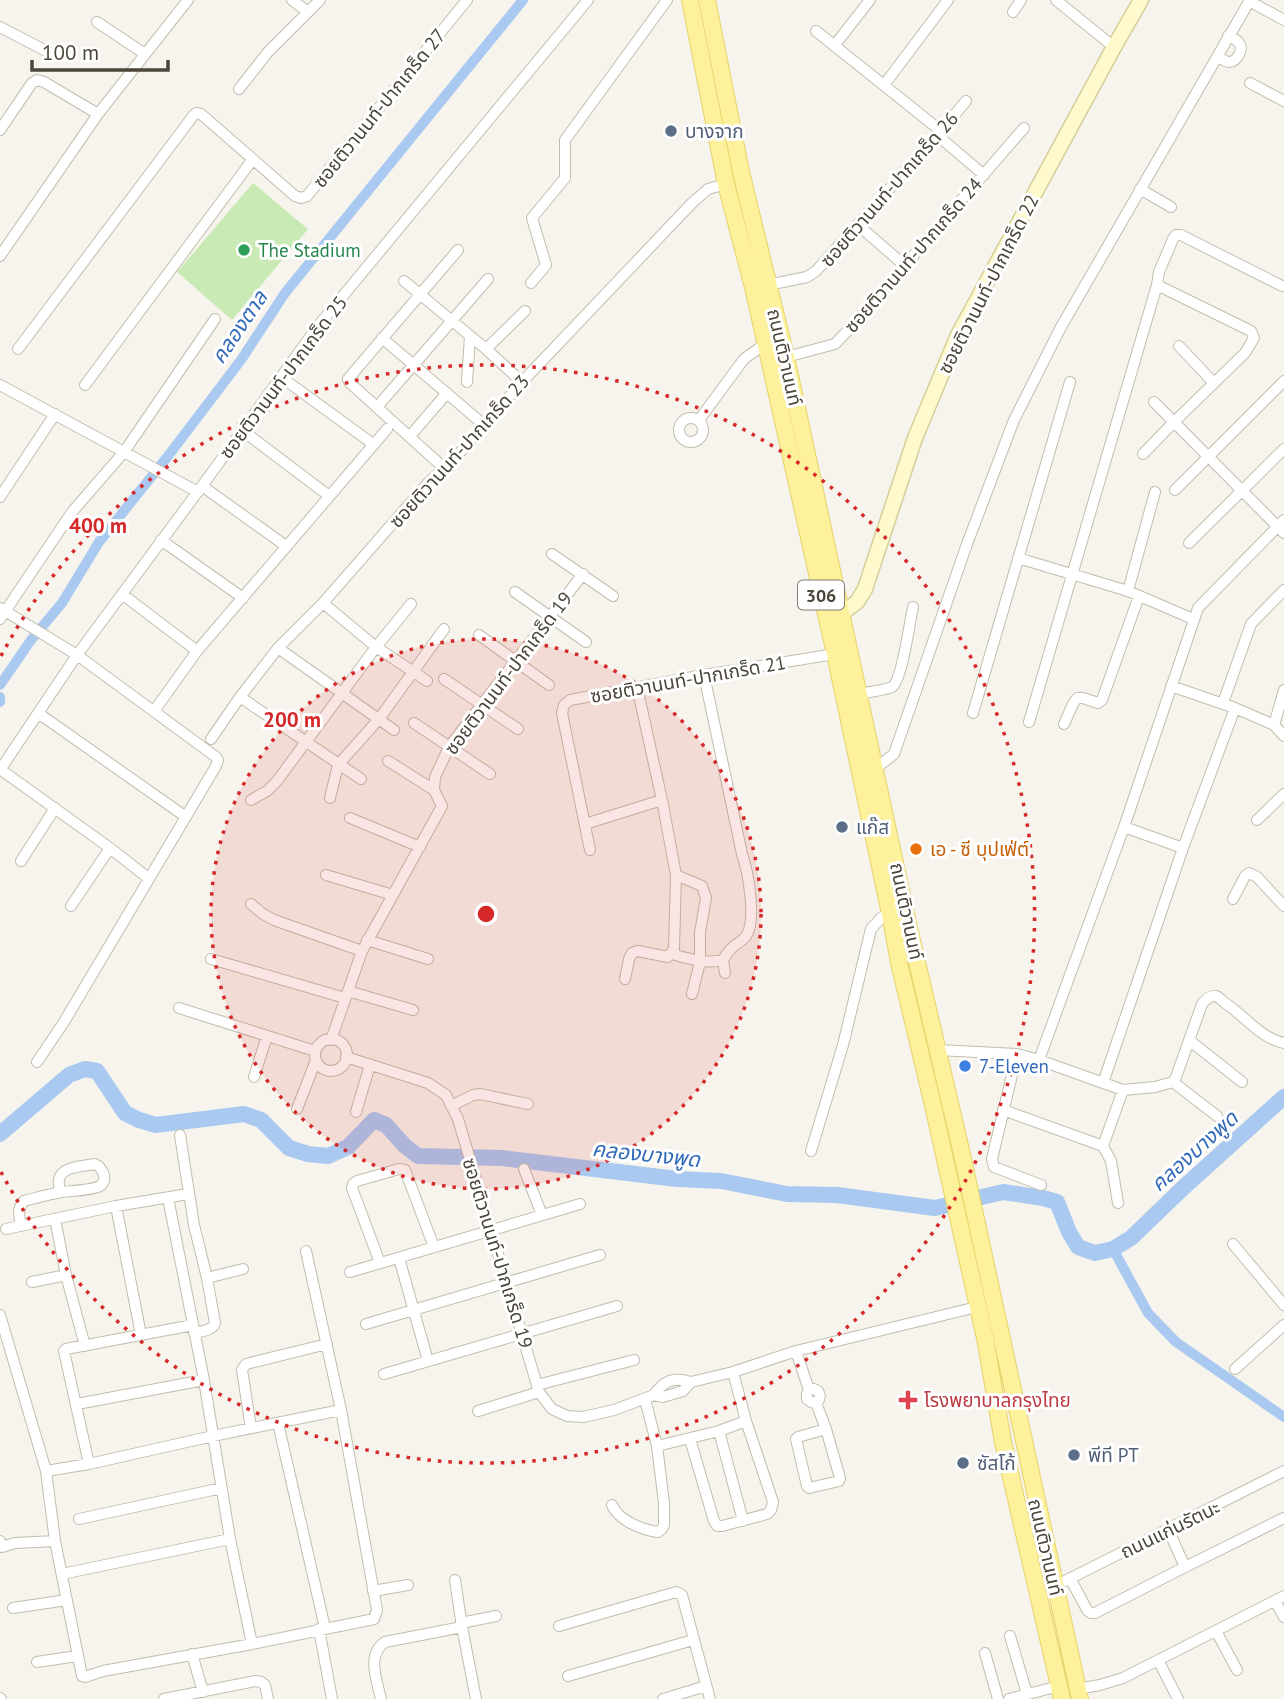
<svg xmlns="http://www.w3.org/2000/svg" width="1284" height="1699" font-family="'PT Sans','Noto Sans Thai',sans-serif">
<rect width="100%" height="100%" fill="#f6f4ec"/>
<path fill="#caeab5" d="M253 183 308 229 232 320 177 272Z"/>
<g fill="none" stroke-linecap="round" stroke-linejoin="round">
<path stroke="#a9c9f1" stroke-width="10" d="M0 685 31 640 62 603 99 542 168 456 241 360 285 293 523 0
M0 697V702
M1113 1249 1148 1313 1176 1342 1284 1417"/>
<path stroke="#a9c9f1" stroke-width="16" d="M0 1134 69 1075 85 1069 97 1071 125 1113 139 1120 156 1125 244 1114 261 1120 289 1148 308 1154 328 1156 348 1147 374 1120 386 1125 405 1146 418 1156 502 1158 677 1179 721 1181 787 1194 837 1195 935 1208 1003 1192 1043 1198 1057 1202 1069 1232 1078 1247 1095 1253 1113 1249 1131 1238 1184 1187 1284 1097"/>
<defs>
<path id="street" d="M292 0 308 12
M1056 0 1114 47
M1249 1 1284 20
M1013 12 1021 0
M97 22 145 54
M0 27 52 54
M816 31 941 131
M834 46 870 0
M1217 57C1219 58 1227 62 1229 62 1237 62 1244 49 1239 43 1237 39 1232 38 1228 36
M1250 83 1284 101
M884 85 948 0
M239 89 268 52 320 0
M0 130 32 83 37 80 44 82 98 114
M937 135 984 175
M1140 189 1171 207
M858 225 904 265
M0 256 98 114 188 0
M404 281 486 349 522 382
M531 283 546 265 532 218 565 178V140L667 0
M768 285 807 277 816 271 941 131 966 101
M382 338 484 425
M1179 346 1214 383
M18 349 193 116 196 113 201 114 295 196 301 198 307 196 467 0
M486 349 525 311
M786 357 835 344 854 324 1024 128
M281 377 373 444
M467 382 470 336
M0 385 198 492
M85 385 253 159
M1154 402 1284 533
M377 407 488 279
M679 430a12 12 0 1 1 24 0a12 12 0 1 1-24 0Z
M699 420 744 359 765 344
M242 430 329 496
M410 436 447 393
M1143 454 1174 422 1245 353 1254 338 1251 331 1157 285
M444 468 350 383 348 379 458 250
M202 486 286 546
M1175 490 1284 381
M0 497 55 414
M161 540 243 598
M1189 543 1284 449
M552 554 613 596
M1018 558 1128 591 1193 619
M1128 591 1155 492
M515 592 586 642
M122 594 197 651
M323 603 376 647 427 681
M0 608 77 655 216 757 218 760 216 766 64 1022 37 1062
M0 619 72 512 124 452 215 319
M479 635 549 685
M278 648 394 730
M704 675 742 854C748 871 757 921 746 936 743 941 737 943 733 947 729 950 726 955 723 960L725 973
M444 679 518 729
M1171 686 1235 708 1274 725 1284 736
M637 687 662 800 676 875
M860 694C867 692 886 690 892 687 902 681 910 620 913 607
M240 697 361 779
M1223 703 1251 624 1284 590
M154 711 197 651 387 429
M38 713 186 817
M973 713 1070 382
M1029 722 1157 285 1159 272 1173 239 1176 235H1181L1282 286
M414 723 490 774
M1064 724 1073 704 1077 698H1083L1098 703 1102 700 1139 596
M1274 725 1284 690
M211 739 240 697 278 648 323 603 427 484 454 459 522 382 692 203 708 189 726 184
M388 761 434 790
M876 768 894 754 967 544 1014 420 1061 327 1250 0
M0 769 110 848 148 878
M0 770 77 655 202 486 318 326 588 0
M330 798 338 765 379 719 444 629
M251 800 267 791 277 781 376 647 411 604
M350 818 420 847
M1257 820 1284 794
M585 824 662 800
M1124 827 1183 848
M590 850 562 713 564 705 570 700 704 675 835 654
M21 861 55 808
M326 875 393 895
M1233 899 1245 876 1249 873 1257 877 1284 906
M251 904 263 914 274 920 362 951
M71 906 110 848
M367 940 428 959
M672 954C690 959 704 964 723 960
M211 959 345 998
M625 979 629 959 632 953 638 951 668 957 674 949 676 875 702 886 706 898 700 932V962L692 994
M348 991 413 1010
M179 1008 315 1051
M315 1055a16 16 0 1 1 32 0a16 16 0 1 1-32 0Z
M331 1040 362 951 442 806 434 790 435 777 449 747 583 574
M1189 1040 1242 1082
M938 1050 1017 1054 1039 1060 1123 1090 1155 1087 1173 1082 1176 1077 1202 1004C1205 1000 1209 995 1216 996 1219 997 1222 1001 1225 1003 1245 1016 1260 1038 1284 1043
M1017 1054 992 1159 994 1167 1041 1185
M346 1057 428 1083 446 1095 458 1119 539 1392 552 1409 567 1416 583 1417 614 1410 654 1395 663 1397 683 1391 691 1382 733 1372 796 1351 977 1307
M1039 1060 1124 827 1198 608 1284 520
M254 1077 267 1036
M1173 1082 1217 1116
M1103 1083 1183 848 1235 708
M451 1106 473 1095 480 1094 528 1104
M297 1109 316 1060
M1003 1110 1103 1146 1111 1161 1118 1203
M356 1112 370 1065
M180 1135 194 1225 207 1278 215 1323C212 1331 202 1331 194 1333
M1103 1146 1123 1090
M811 1151 843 1045 871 929 882 917 890 914
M524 1169 542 1215
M168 1198 204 1380 230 1539 252 1644
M116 1206 141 1335
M55 1219 66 1275 85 1346
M21 1226C19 1216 17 1208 24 1201 36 1198 49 1194 62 1192 71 1191 93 1190 100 1186 109 1180 102 1167 95 1164 84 1166 61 1166 59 1180 58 1184 60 1188 60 1192
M6 1229 116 1206 188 1194
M1233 1244 1284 1305
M399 1258 428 1361
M380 1263 352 1188 353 1184 357 1181 399 1169 405 1170 434 1247
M350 1272 580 1204
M207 1278 243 1269
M32 1282 66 1275
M0 1315 46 1471 55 1541 82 1676 85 1677 103 1671 252 1644 374 1619 377 1610 341 1410 306 1251
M366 1324 600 1255
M796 1351 809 1390 807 1394V1399L811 1402C819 1403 822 1398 818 1391L814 1389 809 1390
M1235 1369 1284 1325
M384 1374 617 1306
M537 1385 634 1360
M654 1395C664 1380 674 1377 691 1382
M816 1403 826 1429
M77 1404 204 1380
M478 1411 539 1392
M278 1423 325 1628
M251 1428 242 1370 246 1364 327 1344
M826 1429 840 1478 839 1481 809 1488 807 1486 796 1439 798 1437Z
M719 1431 743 1521
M690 1439 714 1521 717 1526H722L767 1514 771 1510 773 1502 746 1421
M657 1446 719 1431 746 1421 733 1372
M89 1464 64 1351 66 1349 193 1325
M46 1471 89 1464 213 1436 341 1410
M612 1505C618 1520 642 1530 658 1532L662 1529 664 1525V1503L657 1446 645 1399
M79 1519 222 1488
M1168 1529 1185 1567
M0 1541 2 1547 15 1543 55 1541
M62 1574 230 1539
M1070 1578 1087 1610 1091 1613H1095L1185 1567 1284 1518
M455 1580 462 1627 476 1699
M1065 1581 1284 1471
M373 1591 408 1585
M1275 1601 1284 1617
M13 1608 67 1600
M461 1623 496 1616
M559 1626 676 1592 682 1595 710 1699
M319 1629 332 1699
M1216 1631 1237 1670
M1010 1636 1027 1694
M985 1653 998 1699
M192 1654 203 1692
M1158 1660 1178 1699
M37 1662 77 1656
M568 1676 693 1640
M1077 1689 1100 1685 1123 1678 1284 1596
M0 1698 1 1699
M164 1699 256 1681 261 1682 265 1685 268 1699
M381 1699C377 1680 366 1655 385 1642L462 1627
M663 1699 706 1686
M1009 1699 1059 1686"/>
<path id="secondary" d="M841 614 857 602 865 589 915 438 958 335 1114 47 1141 0"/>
<path id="primary" d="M690 0 726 184 753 287 835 654 890 914 900 967 932 1101 985 1338 1003 1442 1062 1699
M707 0 741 172 786 357 909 928 961 1150 1080 1699"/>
</defs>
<use href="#street" stroke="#c2beae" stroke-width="12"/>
<use href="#secondary" stroke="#d5cf9b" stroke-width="17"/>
<use href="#primary" stroke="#e5d36a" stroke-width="18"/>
<use href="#street" stroke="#fff" stroke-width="10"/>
<use href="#secondary" stroke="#fffacd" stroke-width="14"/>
<use href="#primary" stroke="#fef19c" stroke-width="16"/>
</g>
<circle cx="486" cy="914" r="275" fill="#d62828" fill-opacity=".12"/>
<g fill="none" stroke="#d62828" stroke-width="3.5" stroke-dasharray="3.5 7">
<circle cx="486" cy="914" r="275"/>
<path d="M1 656A549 549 0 1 1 1 1172"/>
</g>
<g fill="#5c6f8a" stroke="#fff" stroke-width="2.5">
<circle cx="671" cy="131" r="7"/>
<circle cx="842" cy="827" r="7"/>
<circle cx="1074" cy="1455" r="7"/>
<circle cx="963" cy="1463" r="7"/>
</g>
<circle fill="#2e9e5b" stroke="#fff" stroke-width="2.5" cx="244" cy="250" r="7"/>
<circle fill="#e8710a" stroke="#fff" stroke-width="2.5" cx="916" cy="849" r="7"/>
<circle fill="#3f7fe0" stroke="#fff" stroke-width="2.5" cx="965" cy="1066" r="7"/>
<path fill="#e0444e" stroke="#fff" stroke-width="2.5" d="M904.5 1389.5h7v7h7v7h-7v7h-7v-7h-7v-7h7z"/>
<g text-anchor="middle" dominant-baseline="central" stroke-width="6" stroke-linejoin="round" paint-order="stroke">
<rect fill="#fff" stroke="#817e74" stroke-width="2" x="798" y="580.5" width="46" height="29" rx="5"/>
<g font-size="18" font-weight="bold" fill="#4b4639">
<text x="821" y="595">306</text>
</g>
<g font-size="19" fill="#4b4639" stroke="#fff">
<text transform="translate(379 108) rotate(-51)">ซอยติวานนท์-ปากเกร็ด 27</text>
<text transform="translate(889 189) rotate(-49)">ซอยติวานนท์-ปากเกร็ด 26</text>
<text transform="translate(913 255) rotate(-49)">ซอยติวานนท์-ปากเกร็ด 24</text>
<text transform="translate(988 284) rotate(-63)">ซอยติวานนท์-ปากเกร็ด 22</text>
<text transform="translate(785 357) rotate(77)">ถนนติวานนท์</text>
<text transform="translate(283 377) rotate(-53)">ซอยติวานนท์-ปากเกร็ด 25</text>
<text transform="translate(459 451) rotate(-48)">ซอยติวานนท์-ปากเกร็ด 23</text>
<text transform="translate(508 673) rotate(-53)">ซอยติวานนท์-ปากเกร็ด 19</text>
<text transform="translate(688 679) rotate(-10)">ซอยติวานนท์-ปากเกร็ด 21</text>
<text transform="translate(907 911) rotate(78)">ถนนติวานนท์</text>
<text transform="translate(498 1253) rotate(73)">ซอยติวานนท์-ปากเกร็ด 19</text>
<text transform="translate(1170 1529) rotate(-26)">ถนนแก่นรัตนะ</text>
<text transform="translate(1046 1547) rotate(77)">ถนนติวานนท์</text>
</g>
<g font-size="19" fill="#4e5e75" stroke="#fff" text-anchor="start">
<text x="685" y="131">บางจาก</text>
<text x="856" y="827">แก๊ส</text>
<text x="1088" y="1455">พีที PT</text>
<text x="977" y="1463">ซัสโก้</text>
</g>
<g font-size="19" fill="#27864d" stroke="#fff" text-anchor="start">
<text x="258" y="250">The Stadium</text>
</g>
<g font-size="19" fill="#c56008" stroke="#fff" text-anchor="start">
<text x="930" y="849">เอ - ซี บุปเฟ่ต์</text>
</g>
<g font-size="19" fill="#366cbe" stroke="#fff" text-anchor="start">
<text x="979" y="1066">7-Eleven</text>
</g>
<g font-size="19" fill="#be3a42" stroke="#fff" text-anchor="start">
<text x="924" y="1400">โรงพยาบาลกรุงไทย</text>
</g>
<g font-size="21" font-style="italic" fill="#306ab9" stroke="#fff">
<text transform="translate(239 327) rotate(-56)">คลองตาล</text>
<text transform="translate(1194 1151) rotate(-42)">คลองบางพูด</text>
<text transform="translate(646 1154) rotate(6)">คลองบางพูด</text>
</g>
</g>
<circle cx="486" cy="914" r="10" fill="#d62828" stroke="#fff" stroke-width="3.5"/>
<g font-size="21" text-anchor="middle" font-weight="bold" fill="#d62828" stroke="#fff" stroke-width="6" stroke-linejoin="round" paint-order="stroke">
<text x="98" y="533">400 m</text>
<text x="292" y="727">200 m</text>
</g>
<path d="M32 60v10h136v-10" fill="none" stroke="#4b4639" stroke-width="3.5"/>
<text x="42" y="60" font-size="21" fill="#4b4639" stroke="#ffffff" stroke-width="5" paint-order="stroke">100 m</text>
</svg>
